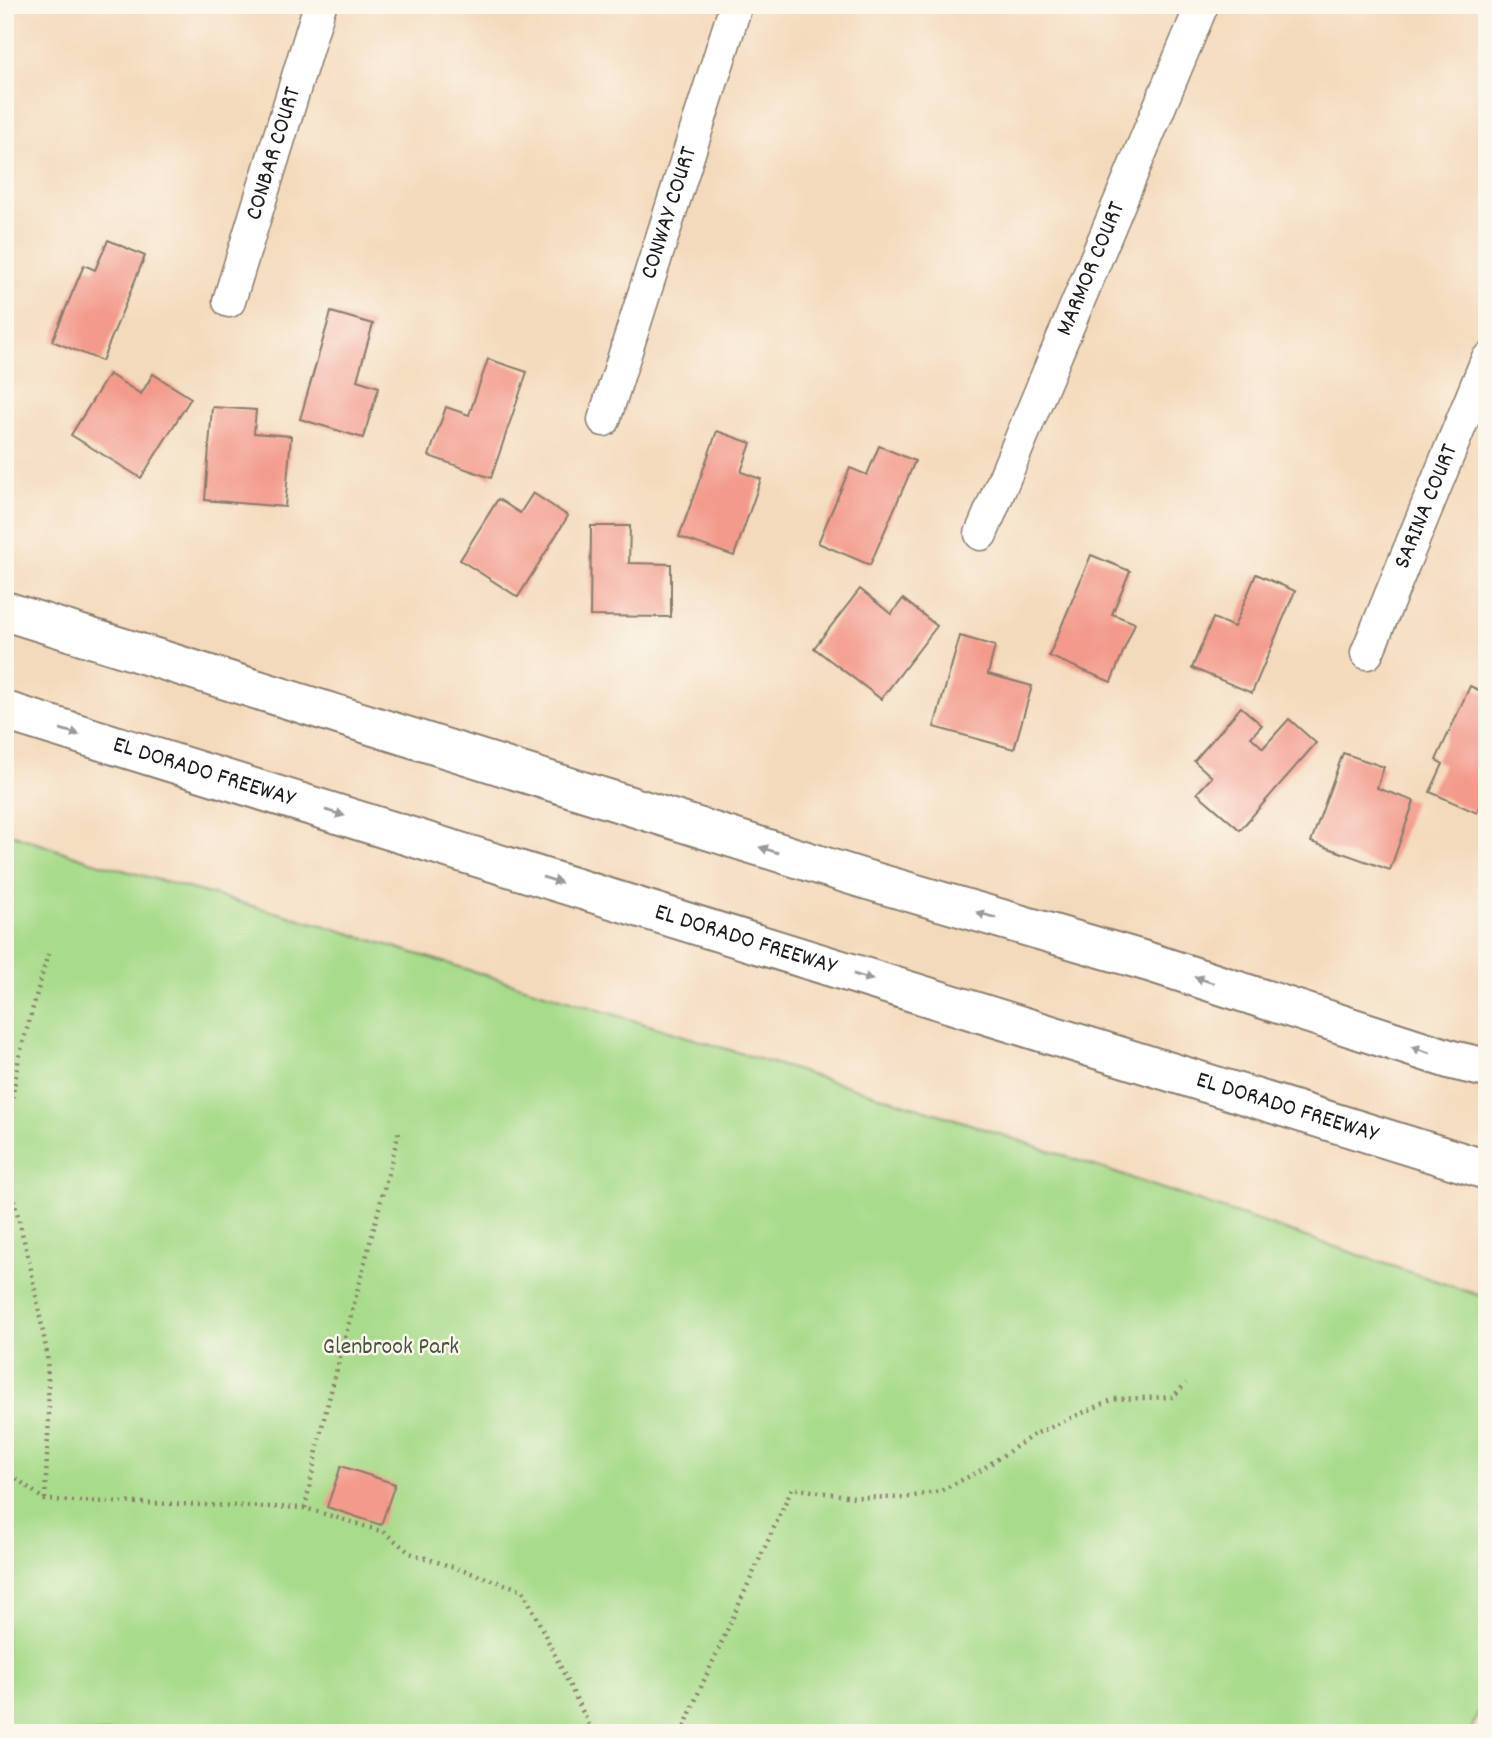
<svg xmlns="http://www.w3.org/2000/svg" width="1492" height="1738" font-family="Dekko,sans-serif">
<rect width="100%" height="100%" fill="#fbf7ec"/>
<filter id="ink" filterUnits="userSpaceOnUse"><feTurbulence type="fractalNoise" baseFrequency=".0143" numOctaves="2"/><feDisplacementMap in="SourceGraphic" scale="14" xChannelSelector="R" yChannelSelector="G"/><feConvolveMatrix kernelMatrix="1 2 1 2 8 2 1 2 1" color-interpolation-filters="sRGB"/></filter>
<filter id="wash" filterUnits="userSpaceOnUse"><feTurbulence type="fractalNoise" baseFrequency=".00686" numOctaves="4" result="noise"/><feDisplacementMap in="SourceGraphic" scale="28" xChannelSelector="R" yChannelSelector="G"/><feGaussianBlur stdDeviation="1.57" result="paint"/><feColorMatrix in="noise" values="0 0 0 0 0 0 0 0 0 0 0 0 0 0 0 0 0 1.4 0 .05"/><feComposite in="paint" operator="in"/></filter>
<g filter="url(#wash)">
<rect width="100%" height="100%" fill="#f4dabc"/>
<path fill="#a8db8b" stroke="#627c54" stroke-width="2" d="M5 832 90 861 329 927 955 1119 1487 1298V1690L1470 1733H5Z"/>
<g id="blocks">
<path fill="#f39a8b" d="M108 240 145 256 102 361 52 341 84 265 95 270Z
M331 312 373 324 357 380 379 387 363 438 300 419Z
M488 359 527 372 491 478 429 456 446 407 469 415Z
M109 374 141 394 153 374 191 398 141 478 71 435Z
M212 407 256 410 254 433 291 436 285 507 205 500Z
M717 431 751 443 741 472 761 479 734 556 679 537Z
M879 446 915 461 870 565 818 543 850 468 867 475Z
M533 493 568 516 518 597 460 560 498 499 520 513Z
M591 526H630L629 563 671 564V617L590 616Z
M1091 555 1130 571 1112 614 1135 623 1111 682 1049 656Z
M1256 574 1295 591 1252 693 1192 668 1213 618 1234 627Z
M860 589 891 614 903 599 937 626 881 699 814 648Z
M960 636 995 646 988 674 1032 686 1014 749 934 727Z
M1470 686 1487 694V792L1477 813 1430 792 1443 764 1436 760Z
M1241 707 1262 725 1251 737 1263 748 1289 719 1316 743 1240 830 1197 793 1212 777 1194 761Z
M1343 753 1384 767 1377 788 1414 801 1390 870 1311 842Z
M341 1466 395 1484 381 1525 327 1507Z"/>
</g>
</g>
<g filter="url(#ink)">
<use href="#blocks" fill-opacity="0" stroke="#887b6c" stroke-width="2"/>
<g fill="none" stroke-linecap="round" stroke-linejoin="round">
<defs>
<g id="minor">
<path id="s1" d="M229 301 320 5"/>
<path id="s2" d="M604 420 736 5"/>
<path id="s3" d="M981 534 1202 5"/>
<path id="s4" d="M1367 653 1487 360"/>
</g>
<g id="motorway">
<path d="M5 611 861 878 1149 962 1452 1060 1487 1068"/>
<path id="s5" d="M5 711 1487 1170"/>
</g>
</defs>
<use href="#minor" stroke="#887b6c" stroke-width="35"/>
<use href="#motorway" stroke="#887b6c" stroke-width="42"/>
<path stroke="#887b6c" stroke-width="4.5" stroke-dasharray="2 5" stroke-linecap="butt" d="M5 1470 45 1500 305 1508 384 1532 410 1553 523 1590 593 1733
M45 1499 49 1416 47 1353 30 1264 11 1189 6 1135 19 1057 48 954
M305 1508 323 1422 400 1128
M682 1733 697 1696 792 1488 854 1497 904 1498 940 1491 978 1472 1035 1434 1114 1399 1173 1397 1186 1383"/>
<use href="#minor" stroke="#fff" stroke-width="32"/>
<use href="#motorway" stroke="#fff" stroke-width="38"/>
</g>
<defs><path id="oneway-solid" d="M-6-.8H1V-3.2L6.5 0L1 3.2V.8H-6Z" transform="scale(1.75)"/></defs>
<g fill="#999">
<use href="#oneway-solid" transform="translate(70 732) rotate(17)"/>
<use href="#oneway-solid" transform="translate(335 813) rotate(17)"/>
<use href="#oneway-solid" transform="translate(769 850) rotate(-163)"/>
<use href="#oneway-solid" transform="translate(552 880) rotate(17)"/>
<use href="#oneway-solid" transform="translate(986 915) rotate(-164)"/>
<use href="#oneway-solid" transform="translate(863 977) rotate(17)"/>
<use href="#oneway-solid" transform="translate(1204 980) rotate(-162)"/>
<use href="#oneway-solid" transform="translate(1421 1050) rotate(-162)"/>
</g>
</g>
<g text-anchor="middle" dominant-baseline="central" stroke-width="5" stroke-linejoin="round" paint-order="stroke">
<g font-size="24" fill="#1c1c1c" stroke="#fbf7ec">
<text stroke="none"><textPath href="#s1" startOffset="154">CONBAR COURT</textPath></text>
<text stroke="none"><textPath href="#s2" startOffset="217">CONWAY COURT</textPath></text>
<text stroke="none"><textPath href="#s3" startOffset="287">MARMOR COURT</textPath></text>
<text stroke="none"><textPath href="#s4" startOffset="158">SARINA COURT</textPath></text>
<text stroke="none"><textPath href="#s5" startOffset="208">EL DORADO FREEWAY</textPath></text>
<text stroke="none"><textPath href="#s5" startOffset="775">EL DORADO FREEWAY</textPath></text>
<text stroke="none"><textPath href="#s5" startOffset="1342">EL DORADO FREEWAY</textPath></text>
</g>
<g font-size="24" fill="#46553d" stroke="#fbf7ec">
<text x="391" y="1348">Glenbrook Park</text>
</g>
</g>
<rect width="1492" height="1738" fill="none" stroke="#fbf7ec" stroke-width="28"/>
</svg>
